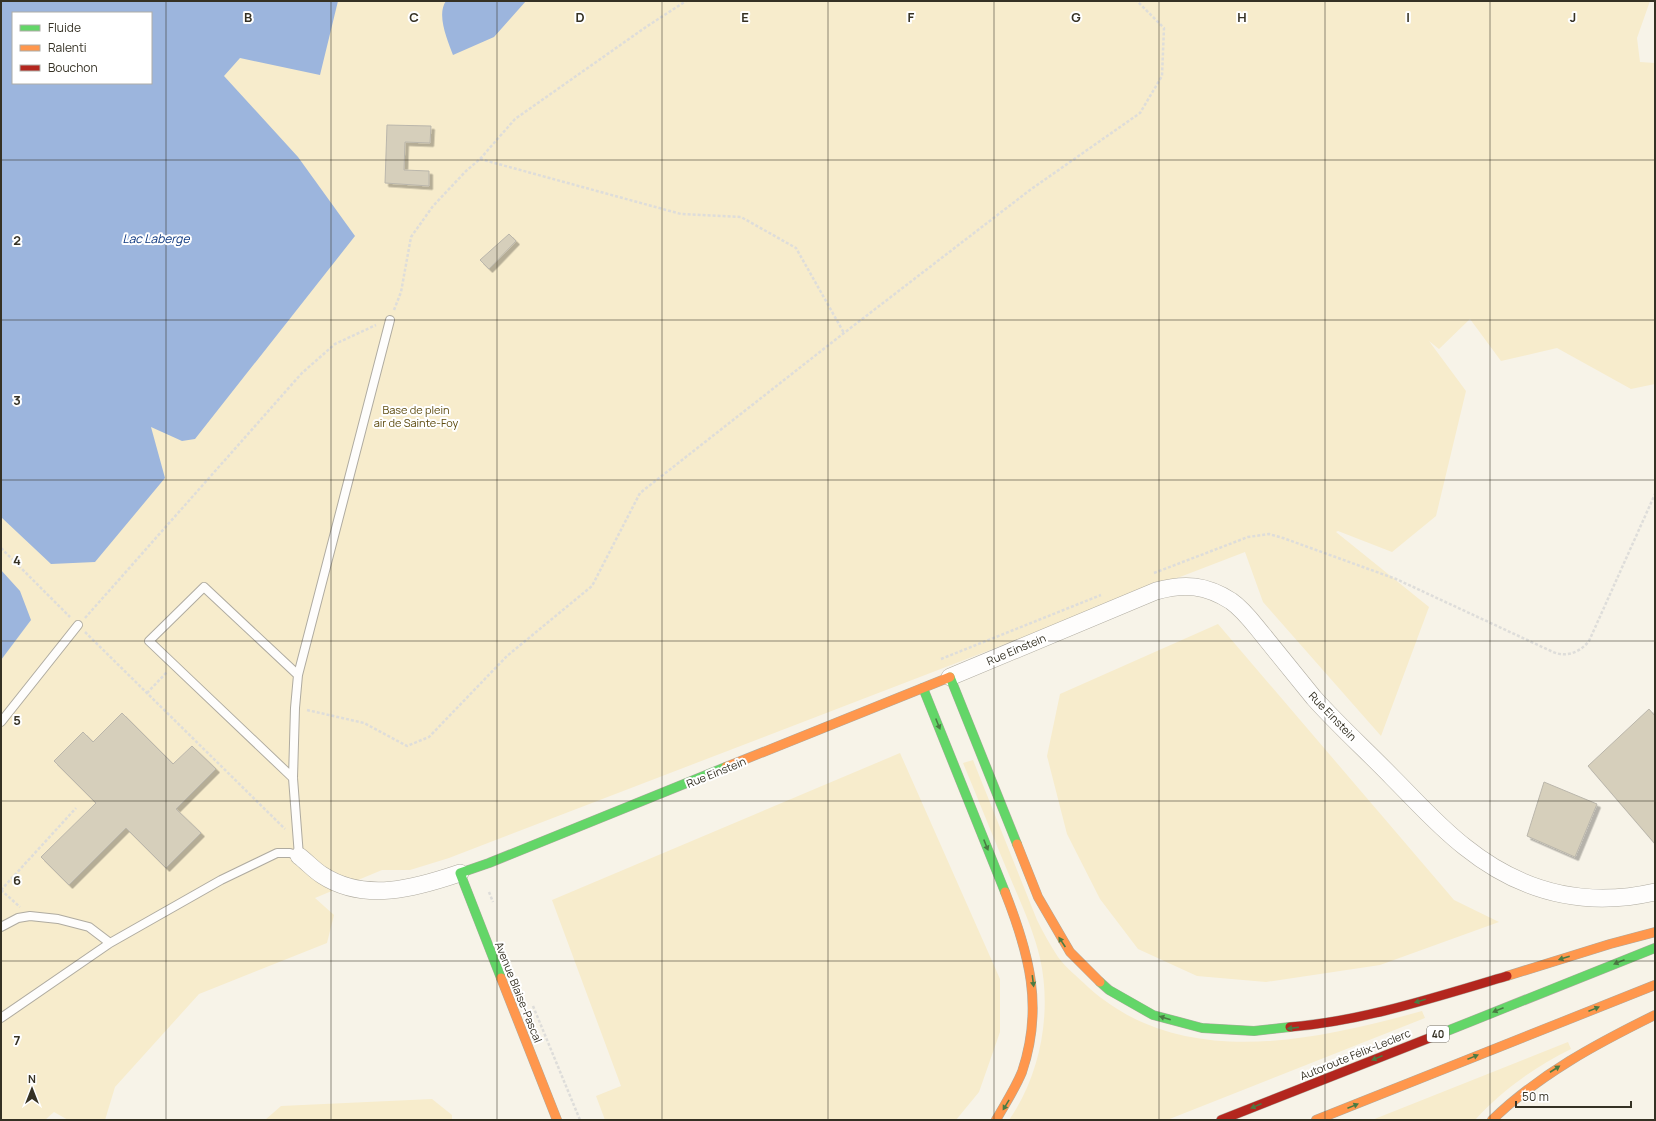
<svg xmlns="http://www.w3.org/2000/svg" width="1656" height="1121" font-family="Manrope,sans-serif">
<defs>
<filter id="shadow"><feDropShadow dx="3.5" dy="3.5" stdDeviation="0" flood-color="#0004"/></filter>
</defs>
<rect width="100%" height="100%" fill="#f7f3e8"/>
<path fill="#f7eccc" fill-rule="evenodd" d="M1 1H1650L1637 38 1640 62 1655 63V384L1631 389 1557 348 1501 361 1470 319 1439 349 1429 341 1466 391 1436 516 1392 552 1338 531 1336 532 1429 607 1381 736 1263 602 1245 552 449 858 410 870H382L315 898 334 915 327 943 199 994 115 1087 105 1120H68L54 1112 45 1120H1ZM13 13H151V83H13Z
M1218 624 1454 900 1499 922 1380 965 1266 982 1197 976 1138 949 1100 899 1067 834 1047 756 1060 694Z
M900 753 1000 979V1032L979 1092 956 1120H605L596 1096 621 1086 552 900Z
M973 760 1037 920C1043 932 1050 945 1058 957 1066 968 1078 977 1088 987 1181 1071 1313 1041 1422 1011L1425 1018 1167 1120H1009C1041 1074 1052 1012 1040 958 1033 928 1019 899 1007 870 992 834 978 799 963 763Z
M1568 1042 1571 1049C1535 1067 1502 1090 1475 1120H1372Z
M432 1099 452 1115V1120H265L281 1106Z"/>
<path fill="#9cb5dd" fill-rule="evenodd" d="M1 1H338L320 75 240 58 224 76 298 157 355 236 195 439 182 441 151 427 165 478 95 562 51 564 1 517ZM13 13H151V83H13Z
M446 1H526L494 37 453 55C448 41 436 15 446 1Z
M1 570 20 591 31 620 1 660Z"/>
<path fill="#d6cfbb" stroke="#bab6ab" filter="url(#shadow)" d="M387 125 431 126 430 143 405 142 404 170 429 171V186L385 183Z
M509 234 516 241 489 269 480 260Z
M1649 709 1655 716V844L1588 766Z
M122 713 173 764 192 746 216 769 176 809 201 833 166 868 126 828 69 885 41 857 96 803 54 761 83 732 93 742Z
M1544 782 1597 804 1575 857 1527 836Z"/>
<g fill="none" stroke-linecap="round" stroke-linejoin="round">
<defs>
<path id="lane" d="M298 675 390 320
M1 722 78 625
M1 927 18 918 30 916 58 919 89 927 110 943
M1 1018 110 943 221 880 277 853H290L299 856 293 778 295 708 298 675 204 587 149 641 293 778"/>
<path id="street" d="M950 677 1156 591C1185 583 1206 585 1231 601 1244 610 1253 623 1263 635 1280 656 1297 677 1314 698 1339 726 1367 751 1393 778 1416 801 1439 827 1465 847 1521 892 1585 908 1655 892
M299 856C307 862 314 870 322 875 365 903 416 888 460 873"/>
<path id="fast" d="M950 677 1017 844
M923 688 1005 892
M501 978 460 873 489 863 726 767
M1100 982 1109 990 1153 1015 1202 1028 1254 1031 1290 1027
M1442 1033 1655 948"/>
<path id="slow" d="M726 767 950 677
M1017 844 1038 897 1070 952 1100 982
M1507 976 1610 944 1655 932
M501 978 557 1120
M996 1120C1005 1104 1015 1089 1022 1072 1044 1007 1029 953 1005 892
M1316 1120 1655 985
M1492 1120C1540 1074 1596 1044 1655 1015"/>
<path id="jam" d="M1290 1027C1363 1021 1436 997 1507 976
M1221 1120 1442 1033"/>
</defs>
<use href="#lane" stroke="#afaba0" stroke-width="10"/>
<use href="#street" stroke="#afaba0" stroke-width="18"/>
<use href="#fast" stroke="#afaba0" stroke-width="10"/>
<use href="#slow" stroke="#afaba0" stroke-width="10"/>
<use href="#jam" stroke="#afaba0" stroke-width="10"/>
<path stroke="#deddda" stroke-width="2.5" stroke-dasharray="3 2" stroke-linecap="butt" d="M480 159 681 214 741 217 796 248 844 333
M394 310 401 292 411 237 433 206 466 171 480 159 515 119 646 27 686 1
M1 548 70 617
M1154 573 1248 537 1269 534 1283 538 1396 579 1553 652C1567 658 1580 652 1589 641L1655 494
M85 618 302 373 335 344 376 325
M85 632 285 829
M941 659 1101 595
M147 693 167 672
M307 710 364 723 407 746 429 737 507 656 592 586 640 493 844 333 1030 190 1140 113 1162 76 1164 28 1137 1
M1 890 76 808
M1 890 20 907
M489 892 493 902
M533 1006 580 1120"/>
<use href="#lane" stroke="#fefdfc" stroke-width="8"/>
<use href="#street" stroke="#fefdfc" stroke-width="17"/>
<use href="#fast" stroke="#63d668" stroke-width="9"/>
<use href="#slow" stroke="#ff974d" stroke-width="9"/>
<use href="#jam" stroke="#b3261e" stroke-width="9"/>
</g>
<defs><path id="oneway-solid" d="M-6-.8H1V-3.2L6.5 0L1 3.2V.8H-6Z"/></defs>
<g fill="#4a7b43">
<use href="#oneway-solid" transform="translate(938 724) rotate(68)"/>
<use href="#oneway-solid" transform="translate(986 845) rotate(68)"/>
<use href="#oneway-solid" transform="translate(1062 942) rotate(-124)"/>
<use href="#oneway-solid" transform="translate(1564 958) rotate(162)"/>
<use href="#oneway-solid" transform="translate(1619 962) rotate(158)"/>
<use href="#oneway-solid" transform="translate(1033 981) rotate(83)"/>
<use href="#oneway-solid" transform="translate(1420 1001) rotate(164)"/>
<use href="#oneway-solid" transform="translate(1594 1009) rotate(-22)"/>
<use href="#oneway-solid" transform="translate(1498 1010) rotate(158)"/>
<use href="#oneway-solid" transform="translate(1165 1018) rotate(-162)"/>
<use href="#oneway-solid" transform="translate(1293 1028) rotate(173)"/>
<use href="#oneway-solid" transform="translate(1473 1057) rotate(-22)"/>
<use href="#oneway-solid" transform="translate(1377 1058) rotate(158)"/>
<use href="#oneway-solid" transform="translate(1555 1069) rotate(-33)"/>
<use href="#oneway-solid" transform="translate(1006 1105) rotate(121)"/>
<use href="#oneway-solid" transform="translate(1256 1106) rotate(158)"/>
<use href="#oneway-solid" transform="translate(1353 1106) rotate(-22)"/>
</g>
<path fill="none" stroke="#353124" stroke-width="1" stroke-opacity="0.55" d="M166 1V1120M331 1V1120M497 1V1120M662 1V1120M828 1V1120M994 1V1120M1159 1V1120M1325 1V1120M1490 1V1120M1 160H1655M1 320H1655M1 480H1655M1 641H1655M1 801H1655M1 961H1655"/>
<g text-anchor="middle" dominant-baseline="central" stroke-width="4" stroke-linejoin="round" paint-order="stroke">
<rect fill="#fff" stroke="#726f66" stroke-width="1" x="1427" y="1026" width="22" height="16" rx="3"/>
<g font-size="10" font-weight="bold" fill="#353124">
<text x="1438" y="1034">40</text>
</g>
<g font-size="11" fill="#5d4b0f" stroke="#fff">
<text x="416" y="409">Base de plein<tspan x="416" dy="13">air de Sainte-Foy</tspan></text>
</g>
<g font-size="11" fill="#353124" stroke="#fff">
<text transform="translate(1016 649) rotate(-23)">Rue Einstein</text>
<text transform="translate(1333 716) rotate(46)">Rue Einstein</text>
<text transform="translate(716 772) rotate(-22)">Rue Einstein</text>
<text transform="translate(519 992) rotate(68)">Avenue Blaise-Pascal</text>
<text transform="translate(1355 1054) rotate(-22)">Autoroute Félix-Leclerc</text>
</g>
<g font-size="12" font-style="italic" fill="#0d377f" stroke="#fff">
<text x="156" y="238">Lac Laberge</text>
</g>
</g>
<g font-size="13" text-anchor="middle" font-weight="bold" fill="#353124" stroke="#fff" stroke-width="4" stroke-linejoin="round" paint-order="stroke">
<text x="248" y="22">B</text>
<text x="414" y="22">C</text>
<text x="580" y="22">D</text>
<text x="745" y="22">E</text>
<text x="911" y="22">F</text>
<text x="1076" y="22">G</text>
<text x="1242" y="22">H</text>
<text x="1408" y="22">I</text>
<text x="1573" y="22">J</text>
<text x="17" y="245">2</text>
<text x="17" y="405">3</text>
<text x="17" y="565">4</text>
<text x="17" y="725">5</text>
<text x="17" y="885">6</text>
<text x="17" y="1045">7</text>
</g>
<rect width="1656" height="1121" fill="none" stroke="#353124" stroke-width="4"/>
<rect x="12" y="12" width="140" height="72" fill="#ffffff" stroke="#aeada7"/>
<rect x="20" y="25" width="20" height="6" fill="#63d668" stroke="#aeada7"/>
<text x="48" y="32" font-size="12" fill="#353124">Fluide</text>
<rect x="20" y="45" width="20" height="6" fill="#ff974d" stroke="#aeada7"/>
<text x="48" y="52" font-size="12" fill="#353124">Ralenti</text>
<rect x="20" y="65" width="20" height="6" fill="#b3261e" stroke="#aeada7"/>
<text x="48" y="72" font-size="12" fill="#353124">Bouchon</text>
<g transform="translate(32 1089)" stroke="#ffffff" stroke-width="3" paint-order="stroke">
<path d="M0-3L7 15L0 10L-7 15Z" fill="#353124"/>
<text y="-6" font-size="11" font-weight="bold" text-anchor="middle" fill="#353124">N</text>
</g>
<path d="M1516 1101v6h115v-6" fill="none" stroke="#353124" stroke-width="2"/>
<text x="1522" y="1101" font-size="12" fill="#353124" stroke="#ffffff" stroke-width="3" paint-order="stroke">50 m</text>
</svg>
